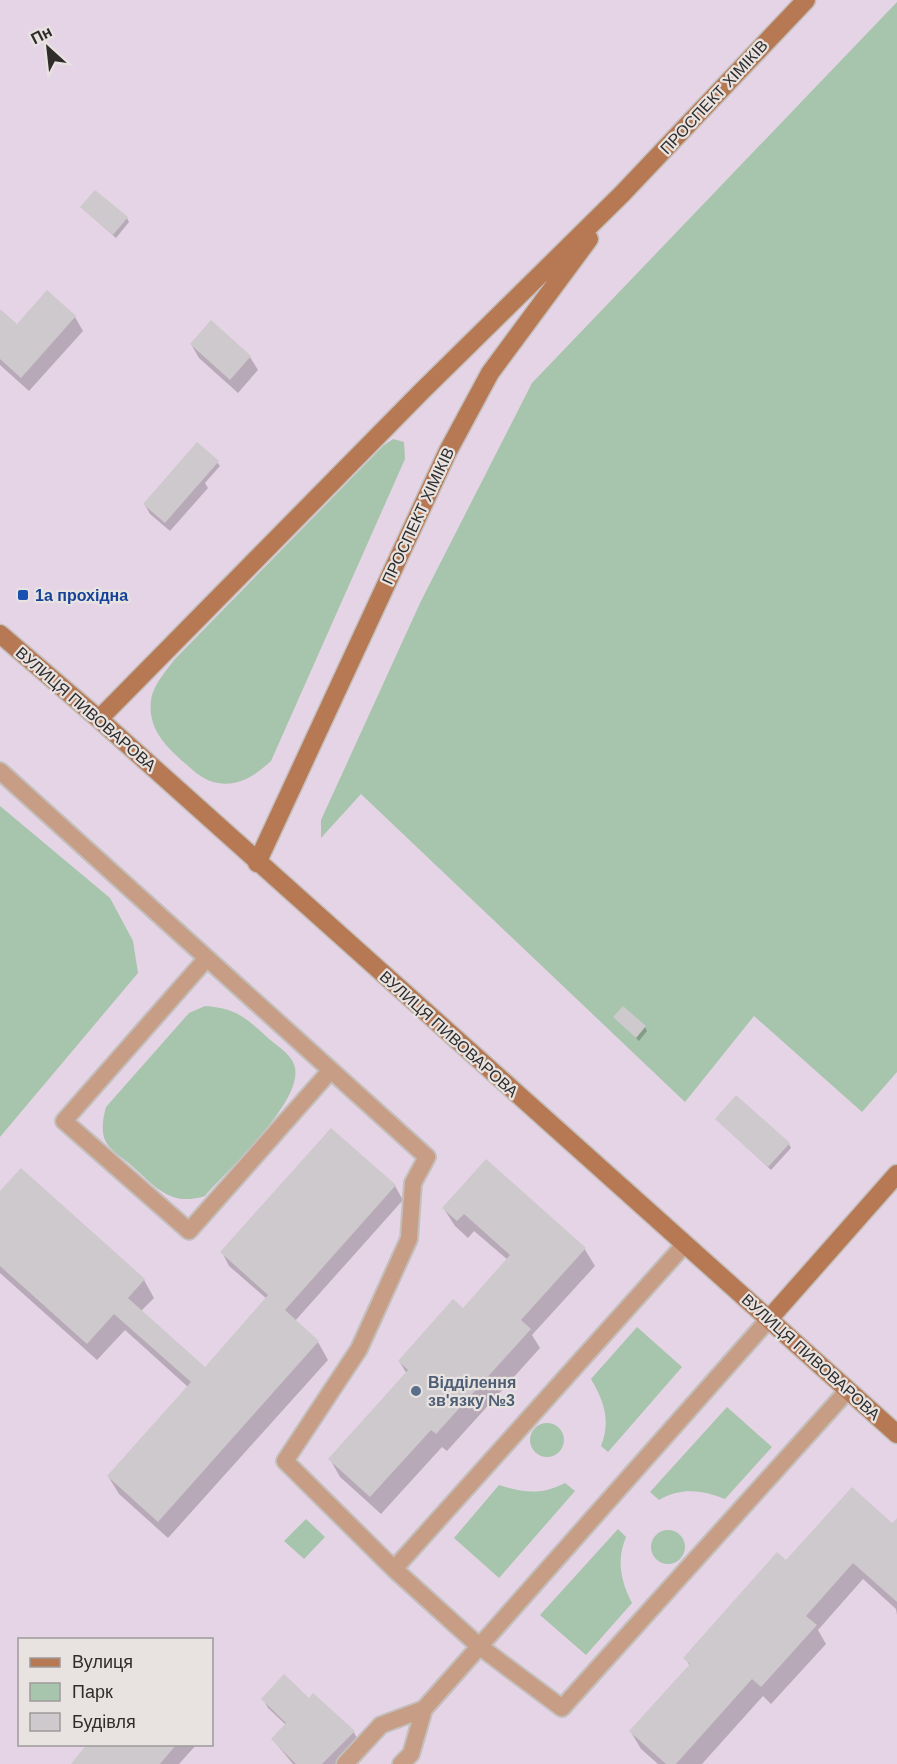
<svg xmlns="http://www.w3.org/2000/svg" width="897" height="1764" font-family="Arial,sans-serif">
<rect width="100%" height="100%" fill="#e8e3e1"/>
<path fill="#e5d4e5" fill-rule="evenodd" d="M0 0H897V1764H0ZM20 1640H212V1744H20Z"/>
<path fill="#a6c5ac" d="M897 2V1072L862 1112 754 1016 685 1102 361 794 321 838V820L421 601 532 383Z
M393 439 404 442 405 459 271 761C257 774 239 787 218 783 205 781 196 773 187 765 165 746 145 727 152 695 156 682 166 671 174 660L383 446Z
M0 806 110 898 133 941 138 973 0 1137Z
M205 1006C236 1008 246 1018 268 1038 277 1046 293 1055 295 1068 302 1103 227 1170 205 1196 170 1207 156 1187 132 1166 124 1159 113 1152 107 1144 100 1133 103 1118 106 1107L189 1013Z
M637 1327 682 1367 608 1452 601 1446C611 1421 604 1401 591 1379Z
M727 1407 772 1447 725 1499C702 1490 681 1487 659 1500L650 1492Z
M530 1440a17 17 0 1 1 34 0a17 17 0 1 1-34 0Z
M565 1483 575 1491 499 1578 454 1538 499 1485C523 1493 543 1495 565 1483Z
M306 1519 325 1537 304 1559 284 1541Z
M618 1529 626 1537C616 1561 621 1581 632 1603L586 1655 540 1615Z
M651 1547a17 17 0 1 1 34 0a17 17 0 1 1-34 0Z"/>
<path fill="#0003" d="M82 208 127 218 129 222 116 238Z
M48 292 75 317 83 331 29 391 0 365V311L17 327Z
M191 344 250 357 258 370 238 393 199 358Z
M217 462 220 466 205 483 208 488 170 531 150 514 145 505Z
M615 1017 645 1027 647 1031 639 1041Z
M716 1119 789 1144 791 1148 771 1170Z
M331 1130 395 1186 403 1200 295 1321 318 1342 328 1360 168 1538 119 1494 108 1476 188 1387 125 1330 97 1360 0 1273V1193L144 1280 154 1298 141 1311 205 1369 267 1299 229 1266 222 1252Z
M486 1161 584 1248 595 1266 532 1335 540 1348 447 1451 442 1447 381 1514 340 1477 330 1459 407 1374 399 1361 463 1310 508 1260 474 1231 468 1238 455 1226 444 1209Z
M897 1520V1615L896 1609 863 1579 818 1630 826 1644 771 1704 763 1696 702 1764H658L641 1749 631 1732 690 1666 685 1658 786 1562 893 1525Z
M263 1699 309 1700 353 1731 359 1741 336 1764H293L273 1740 286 1725 268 1708Z
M89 1744 196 1745 179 1764H72Z"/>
<path fill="#cdc9cc" d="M95 190 128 217 113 235 80 207Z
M47 290 76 316 21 378 0 359V309L17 324Z
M211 320 251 356 230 380 190 344Z
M197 442 219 461 165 523 143 504Z
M623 1006 646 1026 636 1038 613 1017Z
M736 1095 790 1143 768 1167 715 1119Z
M331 1128 396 1185 285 1310 319 1341 158 1522 107 1476 191 1382 114 1314 87 1344 0 1266V1191L21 1168 145 1279 128 1298 205 1367 268 1295 220 1252Z
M486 1159 586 1248 521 1320 531 1329 436 1434 431 1430 370 1497 328 1459 408 1370 398 1361 453 1299 463 1308 510 1255 464 1214 457 1221 442 1208Z
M852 1487 892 1523 897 1518V1602L853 1563 806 1616 817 1625 761 1687 752 1679 676 1764H666L629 1731 690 1664 683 1658 777 1552 786 1560Z
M284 1674 309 1698 313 1693 355 1731 322 1764H296L271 1739 286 1723 261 1699Z
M87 1744H177L160 1764H71Z"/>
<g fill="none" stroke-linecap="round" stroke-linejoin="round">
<defs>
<path id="lane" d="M0 771 427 1157 413 1183 409 1239 359 1349 285 1461 394 1569 479 1646 562 1708 848 1390
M207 958 64 1121 189 1231 331 1070
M394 1569 685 1244
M345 1764 381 1725 424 1709
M401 1764 411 1754 424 1709 769 1319"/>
<path id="secondary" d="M0 634 99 719 897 1434
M99 719 422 391 622 194 806 0
M257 863 448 451 490 373 589 239
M769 1319 897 1174"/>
</defs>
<use href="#lane" stroke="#c3bfbd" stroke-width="20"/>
<use href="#secondary" stroke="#c3bfbd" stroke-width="21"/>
<use href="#lane" stroke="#c89d85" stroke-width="16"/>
<use href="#secondary" stroke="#b77954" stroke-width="18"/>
</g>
<rect fill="#1a4fb4" stroke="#e8e3e1" stroke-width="2" x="17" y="589" width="12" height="12" rx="3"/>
<circle fill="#5c6f8a" stroke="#e8e3e1" stroke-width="2" cx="416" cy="1391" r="6"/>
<g text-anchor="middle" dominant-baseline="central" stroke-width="4.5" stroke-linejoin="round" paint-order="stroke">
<g font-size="16" fill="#2f2d2c" stroke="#e8e3e1">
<text transform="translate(714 97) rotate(-47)">ПРОСПЕКТ ХІМІКІВ</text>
<text transform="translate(418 516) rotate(-65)">ПРОСПЕКТ ХІМІКІВ</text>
<text transform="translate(86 709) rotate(41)">ВУЛИЦЯ ПИВОВАРОВА</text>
<text transform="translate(449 1034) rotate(42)">ВУЛИЦЯ ПИВОВАРОВА</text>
<text transform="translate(811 1357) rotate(42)">ВУЛИЦЯ ПИВОВАРОВА</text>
</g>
<g font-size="16" font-weight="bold" fill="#164399" stroke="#e8e3e1" text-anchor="start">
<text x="35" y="595">1а прохідна</text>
</g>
<g font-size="16" font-weight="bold" fill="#4e5e75" stroke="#e8e3e1" text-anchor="start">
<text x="428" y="1382">Відділення<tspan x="428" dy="18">зв'язку №3</tspan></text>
</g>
</g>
<rect x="18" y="1638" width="195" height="108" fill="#e8e3e1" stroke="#9e9a99" stroke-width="1.5"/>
<rect x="30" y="1658" width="30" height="9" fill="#b77954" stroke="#9e9a99" stroke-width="1.5"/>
<text x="72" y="1668" font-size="18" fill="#2f2d2c">Вулиця</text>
<rect x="30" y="1683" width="30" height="18" fill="#a6c5ac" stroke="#9e9a99" stroke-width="1.5"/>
<text x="72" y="1698" font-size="18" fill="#2f2d2c">Парк</text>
<rect x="30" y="1713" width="30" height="18" fill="#cdc9cc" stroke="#9e9a99" stroke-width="1.5"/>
<text x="72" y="1728" font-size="18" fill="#2f2d2c">Будівля</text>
<g transform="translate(48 48) rotate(333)" stroke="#e8e3e1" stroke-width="4.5" paint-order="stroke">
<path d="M0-4.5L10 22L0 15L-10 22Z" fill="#2f2d2c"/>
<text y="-9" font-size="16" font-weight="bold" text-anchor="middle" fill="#2f2d2c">Пн</text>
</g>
</svg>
